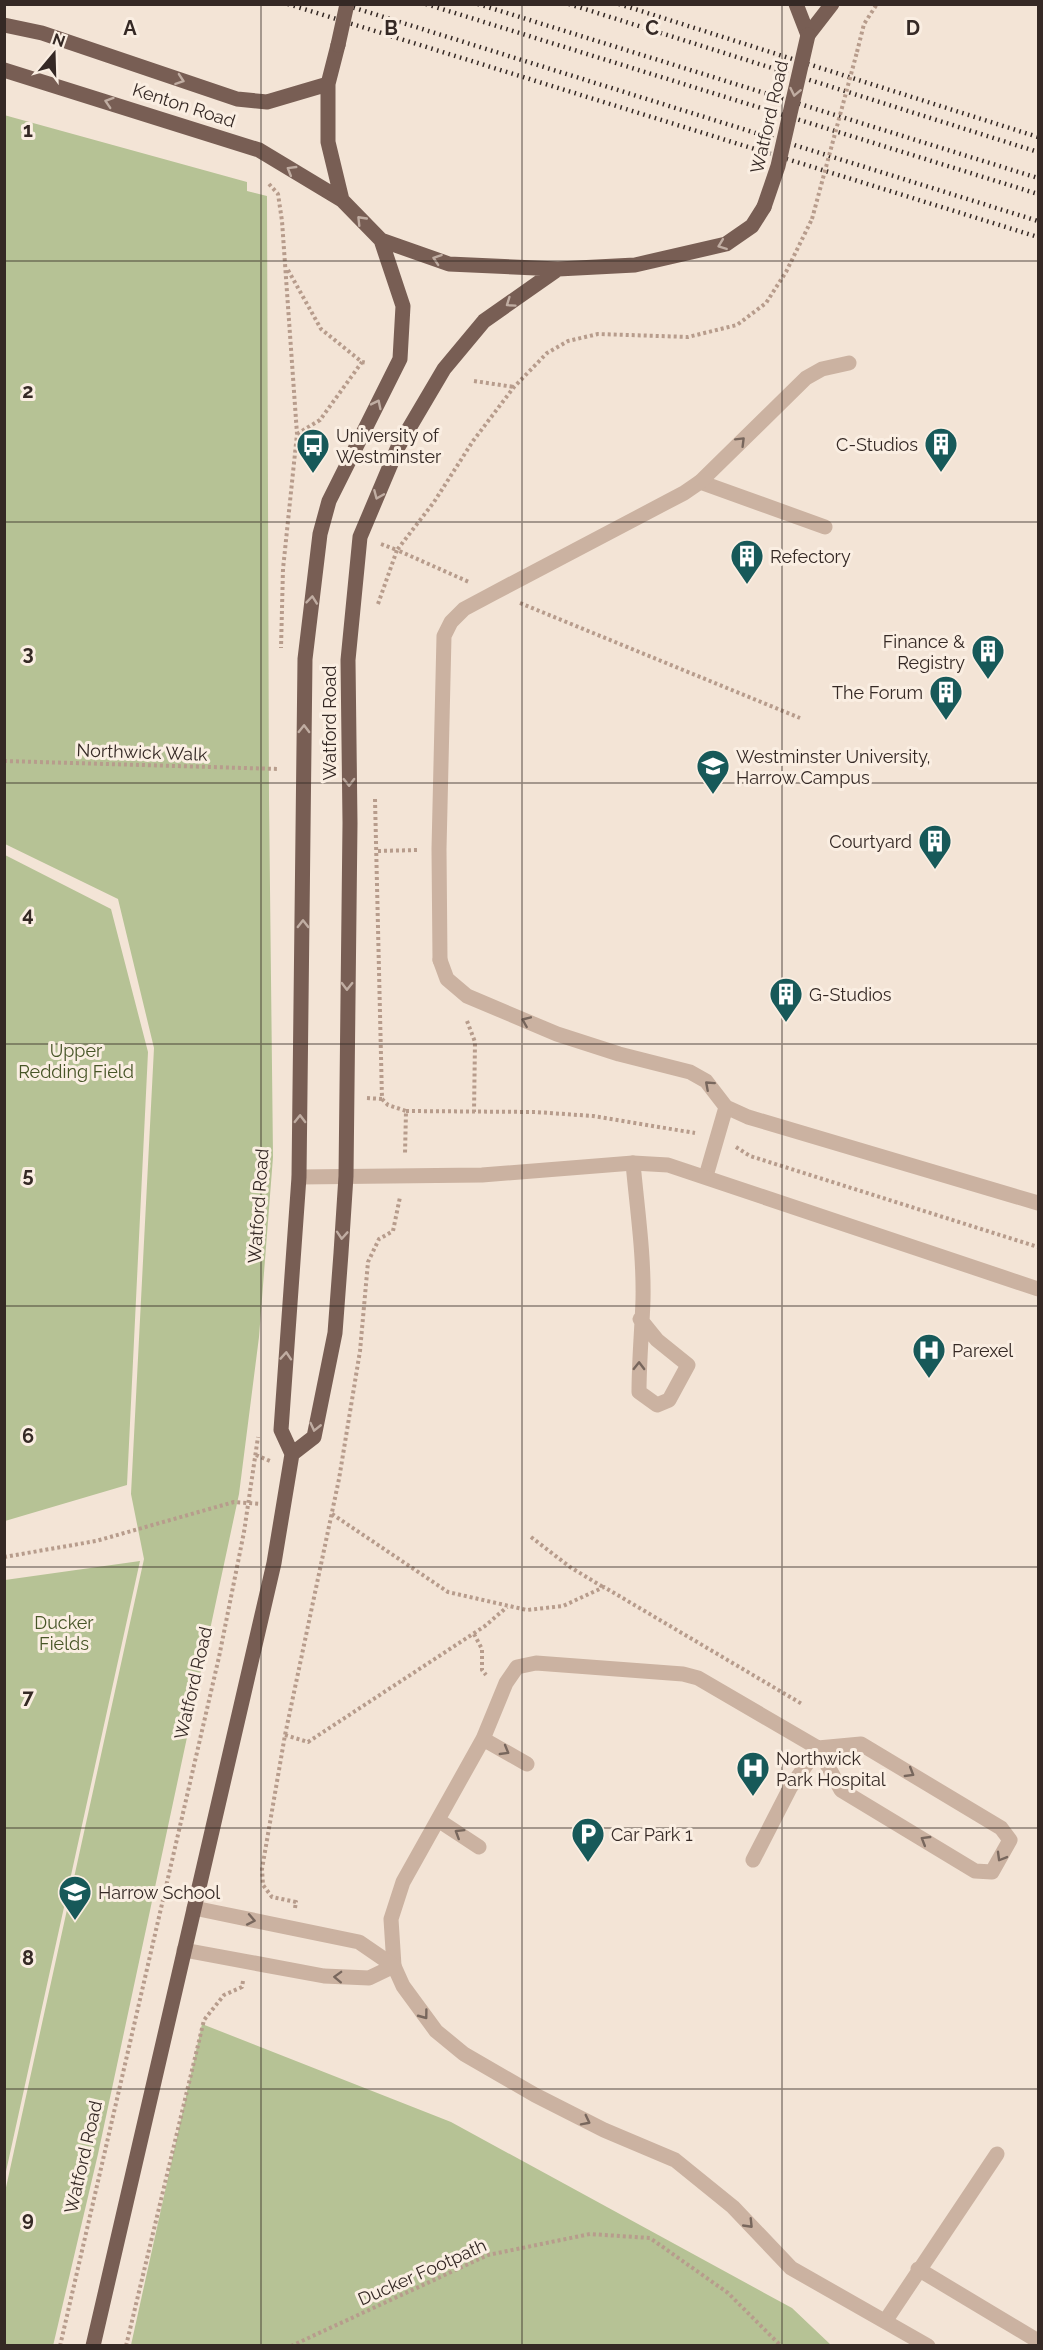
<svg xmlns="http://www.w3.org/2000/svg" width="1043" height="2350" font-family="Raleway,sans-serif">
<rect width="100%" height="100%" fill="#f3e4d6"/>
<path fill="#b6c295" d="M4 115 247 182V191L267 196 269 799 273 1157 259 1337 239 1494 98 2154 53 2346 5 2345V2192L144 1559 131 1494 154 1048 118 899 5 844Z
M5 855 111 909 148 1052 127 1485 5 1521Z
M140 1561 5 2176V1580Z
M202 2024 451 2122 792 2308 831 2345H131Z"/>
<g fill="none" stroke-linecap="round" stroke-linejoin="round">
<path stroke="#b79c8c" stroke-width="4" stroke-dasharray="3 3" stroke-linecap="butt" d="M857 52 864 24 877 4
M269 184 278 194 282 221 297 434 283 569 281 648
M288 270 321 329 362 362 367 363
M474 381 514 387
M297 434 320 420 362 362
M381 544 397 550 434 502 473 441 514 387 547 353 568 341 598 334 688 337 737 325 766 303 786 272 812 219
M520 603 800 718
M378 604 397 550 469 582
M4 761 279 769
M375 799 382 1099
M378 851 417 850
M467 1021 475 1042 474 1112
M367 1098 382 1099
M382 1099 388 1105 406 1111 405 1154
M406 1111 535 1112 593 1116 695 1133
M736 1147 750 1156 1038 1247
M256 1455 270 1461
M332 1514 448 1592 527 1610 563 1606 604 1587 802 1704
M531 1537 570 1567 603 1587
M4 1557 96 1541 234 1502 261 1504
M474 1634 482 1649V1670L486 1675
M285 1735 308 1742 485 1626 507 1607
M295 1908 296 1902 272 1897 263 1885 262 1869 285 1735 339 1479 360 1351 368 1262 379 1239 393 1231 400 1197
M60 2346 219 1657 244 1532 258 1437
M126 2346 204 2020 224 1995 242 1987 243 1981
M291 2346 488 2255 590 2234 650 2238 728 2293 781 2346"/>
<path stroke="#cbb2a1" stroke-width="15" d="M700 482 825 527
M440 960 447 979 467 996 557 1034 619 1054 690 1072 706 1081 726 1107 706 1176
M726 1107 748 1117 1038 1203
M633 1163C637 1208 644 1254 643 1300 642 1330 639 1361 639 1392L657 1405 669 1400 688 1365 657 1340 640 1319
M483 1739 527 1764
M438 1820 479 1847
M394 1966 391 1919 403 1882 483 1739 506 1683 517 1667 536 1663 683 1674 698 1678 818 1748 841 1790 975 1871 992 1872 1010 1840 1001 1828 861 1744 818 1748 790 1788 753 1860
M918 2269 1038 2341
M886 2320 997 2154"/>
<path stroke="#cbb2a1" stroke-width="15" d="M440 960 439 849 444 636 451 622 464 609 494 593 684 493 700 482 806 378 822 369 849 363
M299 1177 482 1175 633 1163 668 1165 1038 1289
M194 1908 359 1942 394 1966 403 1986 436 2031 464 2054 535 2095 604 2130 675 2160 733 2207 791 2268 928 2346
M184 1950 324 1976 369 1978 394 1966"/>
<path stroke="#785e54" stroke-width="15" d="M796 4 808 35 832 4
M4 25 42 33 237 99 267 102 328 84
M338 45 328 84V142L342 200 381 240 449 264 558 269 635 265 726 244 752 226 764 207
M4 70 259 150 342 200
M292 1454 314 1437 335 1333 341 1253 346 1176 350 823 348 660 360 537 398 447 444 369 484 321 558 269
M93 2346 274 1563 292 1454 281 1430 299 1177 305 659 320 534 329 501 400 359 403 306 381 240"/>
<path stroke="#352925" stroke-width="4.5" stroke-dasharray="1.5 4.5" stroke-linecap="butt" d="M288 4 1038 237
M342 4 1038 221
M426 4 1038 194
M478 4 1038 178
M569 4 1038 152
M619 4 1038 137"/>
<path stroke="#b79c8c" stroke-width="4" stroke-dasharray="3 3" stroke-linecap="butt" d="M812 219 857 52"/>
<path stroke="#785e54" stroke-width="15" d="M338 45 347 4
M764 207 778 166 808 35"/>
</g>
<defs><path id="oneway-chevron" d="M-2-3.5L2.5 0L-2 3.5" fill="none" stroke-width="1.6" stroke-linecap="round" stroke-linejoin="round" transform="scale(1.5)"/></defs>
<g stroke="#c0ada2">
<use href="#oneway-chevron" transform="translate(180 80) rotate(19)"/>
<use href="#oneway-chevron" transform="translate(795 92) rotate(102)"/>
<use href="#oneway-chevron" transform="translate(109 102) rotate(-162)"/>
<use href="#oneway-chevron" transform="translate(291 170) rotate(-149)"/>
<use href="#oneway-chevron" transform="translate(361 220) rotate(-134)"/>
<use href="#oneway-chevron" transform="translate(722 245) rotate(159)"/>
<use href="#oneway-chevron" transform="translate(437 259) rotate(-161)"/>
<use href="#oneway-chevron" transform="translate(510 303) rotate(145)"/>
<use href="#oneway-chevron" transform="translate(377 404) rotate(-64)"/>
<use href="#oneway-chevron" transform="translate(378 495) rotate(113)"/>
<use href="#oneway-chevron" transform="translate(312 600) rotate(-84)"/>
<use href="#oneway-chevron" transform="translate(304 729) rotate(-89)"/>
<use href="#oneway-chevron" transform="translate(349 782) rotate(89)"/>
<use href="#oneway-chevron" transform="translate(303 924) rotate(-90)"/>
<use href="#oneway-chevron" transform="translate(347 986) rotate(91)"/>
<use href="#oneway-chevron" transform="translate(300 1119) rotate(-89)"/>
<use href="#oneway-chevron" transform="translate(342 1235) rotate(94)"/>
<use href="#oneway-chevron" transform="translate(286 1356) rotate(-86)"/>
<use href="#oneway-chevron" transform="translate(315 1427) rotate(103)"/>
</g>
<g stroke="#78675d">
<use href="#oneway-chevron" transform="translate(741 441) rotate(-45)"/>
<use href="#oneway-chevron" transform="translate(526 1021) rotate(-157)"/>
<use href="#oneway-chevron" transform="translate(709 1085) rotate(-138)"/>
<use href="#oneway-chevron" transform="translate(639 1366) rotate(-89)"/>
<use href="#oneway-chevron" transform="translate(505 1751) rotate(30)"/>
<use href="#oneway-chevron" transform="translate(910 1773) rotate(31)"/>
<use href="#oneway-chevron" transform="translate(459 1833) rotate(-148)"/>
<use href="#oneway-chevron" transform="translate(925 1840) rotate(-149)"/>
<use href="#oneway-chevron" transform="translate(1001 1857) rotate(120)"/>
<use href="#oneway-chevron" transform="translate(251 1920) rotate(11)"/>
<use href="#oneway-chevron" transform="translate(338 1977) rotate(-178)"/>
<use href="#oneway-chevron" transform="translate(424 2015) rotate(53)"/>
<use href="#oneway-chevron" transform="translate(586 2121) rotate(27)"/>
<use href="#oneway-chevron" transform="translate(749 2224) rotate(46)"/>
</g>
<path fill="none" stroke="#352925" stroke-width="1.5" stroke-opacity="0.55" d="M261 4V2346M522 4V2346M782 4V2346M4 261H1038M4 522H1038M4 783H1038M4 1044H1038M4 1306H1038M4 1567H1038M4 1828H1038M4 2089H1038"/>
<defs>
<symbol id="building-pin" viewBox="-11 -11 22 30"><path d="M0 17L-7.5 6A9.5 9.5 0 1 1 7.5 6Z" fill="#175959" stroke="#faeee2"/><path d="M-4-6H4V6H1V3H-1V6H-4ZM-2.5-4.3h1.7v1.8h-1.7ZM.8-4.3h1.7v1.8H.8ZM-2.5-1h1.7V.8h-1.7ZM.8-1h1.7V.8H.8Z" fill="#fff"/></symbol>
<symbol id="bus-pin" viewBox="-11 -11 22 30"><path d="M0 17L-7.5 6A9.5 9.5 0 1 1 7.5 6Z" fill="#175959" stroke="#faeee2"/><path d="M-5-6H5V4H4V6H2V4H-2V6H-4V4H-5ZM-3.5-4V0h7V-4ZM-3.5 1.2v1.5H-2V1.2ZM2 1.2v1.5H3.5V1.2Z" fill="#fff"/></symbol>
<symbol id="university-pin" viewBox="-11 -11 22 30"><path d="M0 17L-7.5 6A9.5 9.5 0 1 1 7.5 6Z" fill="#175959" stroke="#faeee2"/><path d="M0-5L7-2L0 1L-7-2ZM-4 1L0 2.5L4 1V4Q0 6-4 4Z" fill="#fff"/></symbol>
<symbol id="hospital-pin" viewBox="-11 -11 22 30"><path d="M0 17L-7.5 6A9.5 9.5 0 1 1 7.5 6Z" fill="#175959" stroke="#faeee2"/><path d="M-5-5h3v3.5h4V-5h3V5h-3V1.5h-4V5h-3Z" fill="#fff"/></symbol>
<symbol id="parking-pin" viewBox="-11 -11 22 30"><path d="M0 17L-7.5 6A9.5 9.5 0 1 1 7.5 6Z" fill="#175959" stroke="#faeee2"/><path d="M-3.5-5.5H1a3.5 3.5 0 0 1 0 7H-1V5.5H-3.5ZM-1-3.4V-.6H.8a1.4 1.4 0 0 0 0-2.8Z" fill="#fff"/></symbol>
<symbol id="school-pin" viewBox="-11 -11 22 30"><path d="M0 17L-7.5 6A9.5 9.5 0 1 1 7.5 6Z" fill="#175959" stroke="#faeee2"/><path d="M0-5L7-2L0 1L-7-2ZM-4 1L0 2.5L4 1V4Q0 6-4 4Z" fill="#fff"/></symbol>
</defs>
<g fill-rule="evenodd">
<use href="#building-pin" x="922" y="425" width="38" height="52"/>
<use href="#bus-pin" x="294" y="426" width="38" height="52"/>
<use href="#building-pin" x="728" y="537" width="38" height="52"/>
<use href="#building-pin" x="969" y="632" width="38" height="52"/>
<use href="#building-pin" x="927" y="673" width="38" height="52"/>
<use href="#university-pin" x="694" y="747" width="38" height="52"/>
<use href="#building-pin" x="916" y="822" width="38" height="52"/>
<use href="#building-pin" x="767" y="975" width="38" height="52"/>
<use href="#hospital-pin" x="910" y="1331" width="38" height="52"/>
<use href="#hospital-pin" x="734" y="1749" width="38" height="52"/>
<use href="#parking-pin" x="569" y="1815" width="38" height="52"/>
<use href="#school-pin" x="56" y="1873" width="38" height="52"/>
</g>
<g text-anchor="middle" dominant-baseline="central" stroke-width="6" stroke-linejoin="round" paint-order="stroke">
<g font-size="18" fill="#352925" stroke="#faeee2">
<text transform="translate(184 105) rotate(18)">Kenton Road</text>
<text transform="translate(769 117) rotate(-77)">Watford Road</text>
<text transform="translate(329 723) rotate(-90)">Watford Road</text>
<text transform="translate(142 752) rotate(2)">Northwick Walk</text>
<text transform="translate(258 1206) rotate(-86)">Watford Road</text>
<text transform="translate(193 1683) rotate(-77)">Watford Road</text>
<text transform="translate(83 2157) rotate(-77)">Watford Road</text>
<text transform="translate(422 2272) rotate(-24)">Ducker Footpath</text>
</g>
<g font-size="18" fill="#352925" stroke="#faeee2" text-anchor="start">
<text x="336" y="435">University of<tspan x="336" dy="21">Westminster</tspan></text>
<text x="918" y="444" text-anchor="end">C-Studios</text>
<text x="770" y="556">Refectory</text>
<text x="965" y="641" text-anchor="end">Finance &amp;<tspan x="965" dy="21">Registry</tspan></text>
<text x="923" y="692" text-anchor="end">The Forum</text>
<text x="736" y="756">Westminster University,<tspan x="736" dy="21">Harrow Campus</tspan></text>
<text x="912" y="841" text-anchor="end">Courtyard</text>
<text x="809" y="994">G-Studios</text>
<text x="952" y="1350">Parexel</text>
<text x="776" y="1758">Northwick<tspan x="776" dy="21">Park Hospital</tspan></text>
<text x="611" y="1834">Car Park 1</text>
<text x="98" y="1892">Harrow School</text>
</g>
<g font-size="18" fill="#475527" stroke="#faeee2">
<text x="76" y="1050">Upper<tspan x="76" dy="21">Redding Field</tspan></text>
<text x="64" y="1622">Ducker<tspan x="64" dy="21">Fields</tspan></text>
</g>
</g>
<g font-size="20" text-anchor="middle" font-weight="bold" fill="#352925" stroke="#faeee2" stroke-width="6" stroke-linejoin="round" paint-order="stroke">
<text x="130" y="35">A</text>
<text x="391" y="35">B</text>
<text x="652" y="35">C</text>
<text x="913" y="35">D</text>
<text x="28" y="137">1</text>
<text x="28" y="398">2</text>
<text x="28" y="660">3</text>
<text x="28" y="921">4</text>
<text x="28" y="1182">5</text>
<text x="28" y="1443">6</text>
<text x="28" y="1704">7</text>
<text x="28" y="1965">8</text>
<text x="28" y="2226">9</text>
</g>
<rect width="1043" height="2350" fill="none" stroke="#352925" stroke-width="12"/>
<g transform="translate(54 54) rotate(19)" stroke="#faeee2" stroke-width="4.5" paint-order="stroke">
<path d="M0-4.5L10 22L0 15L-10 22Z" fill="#352925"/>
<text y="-9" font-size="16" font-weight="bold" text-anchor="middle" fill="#352925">N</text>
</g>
</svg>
